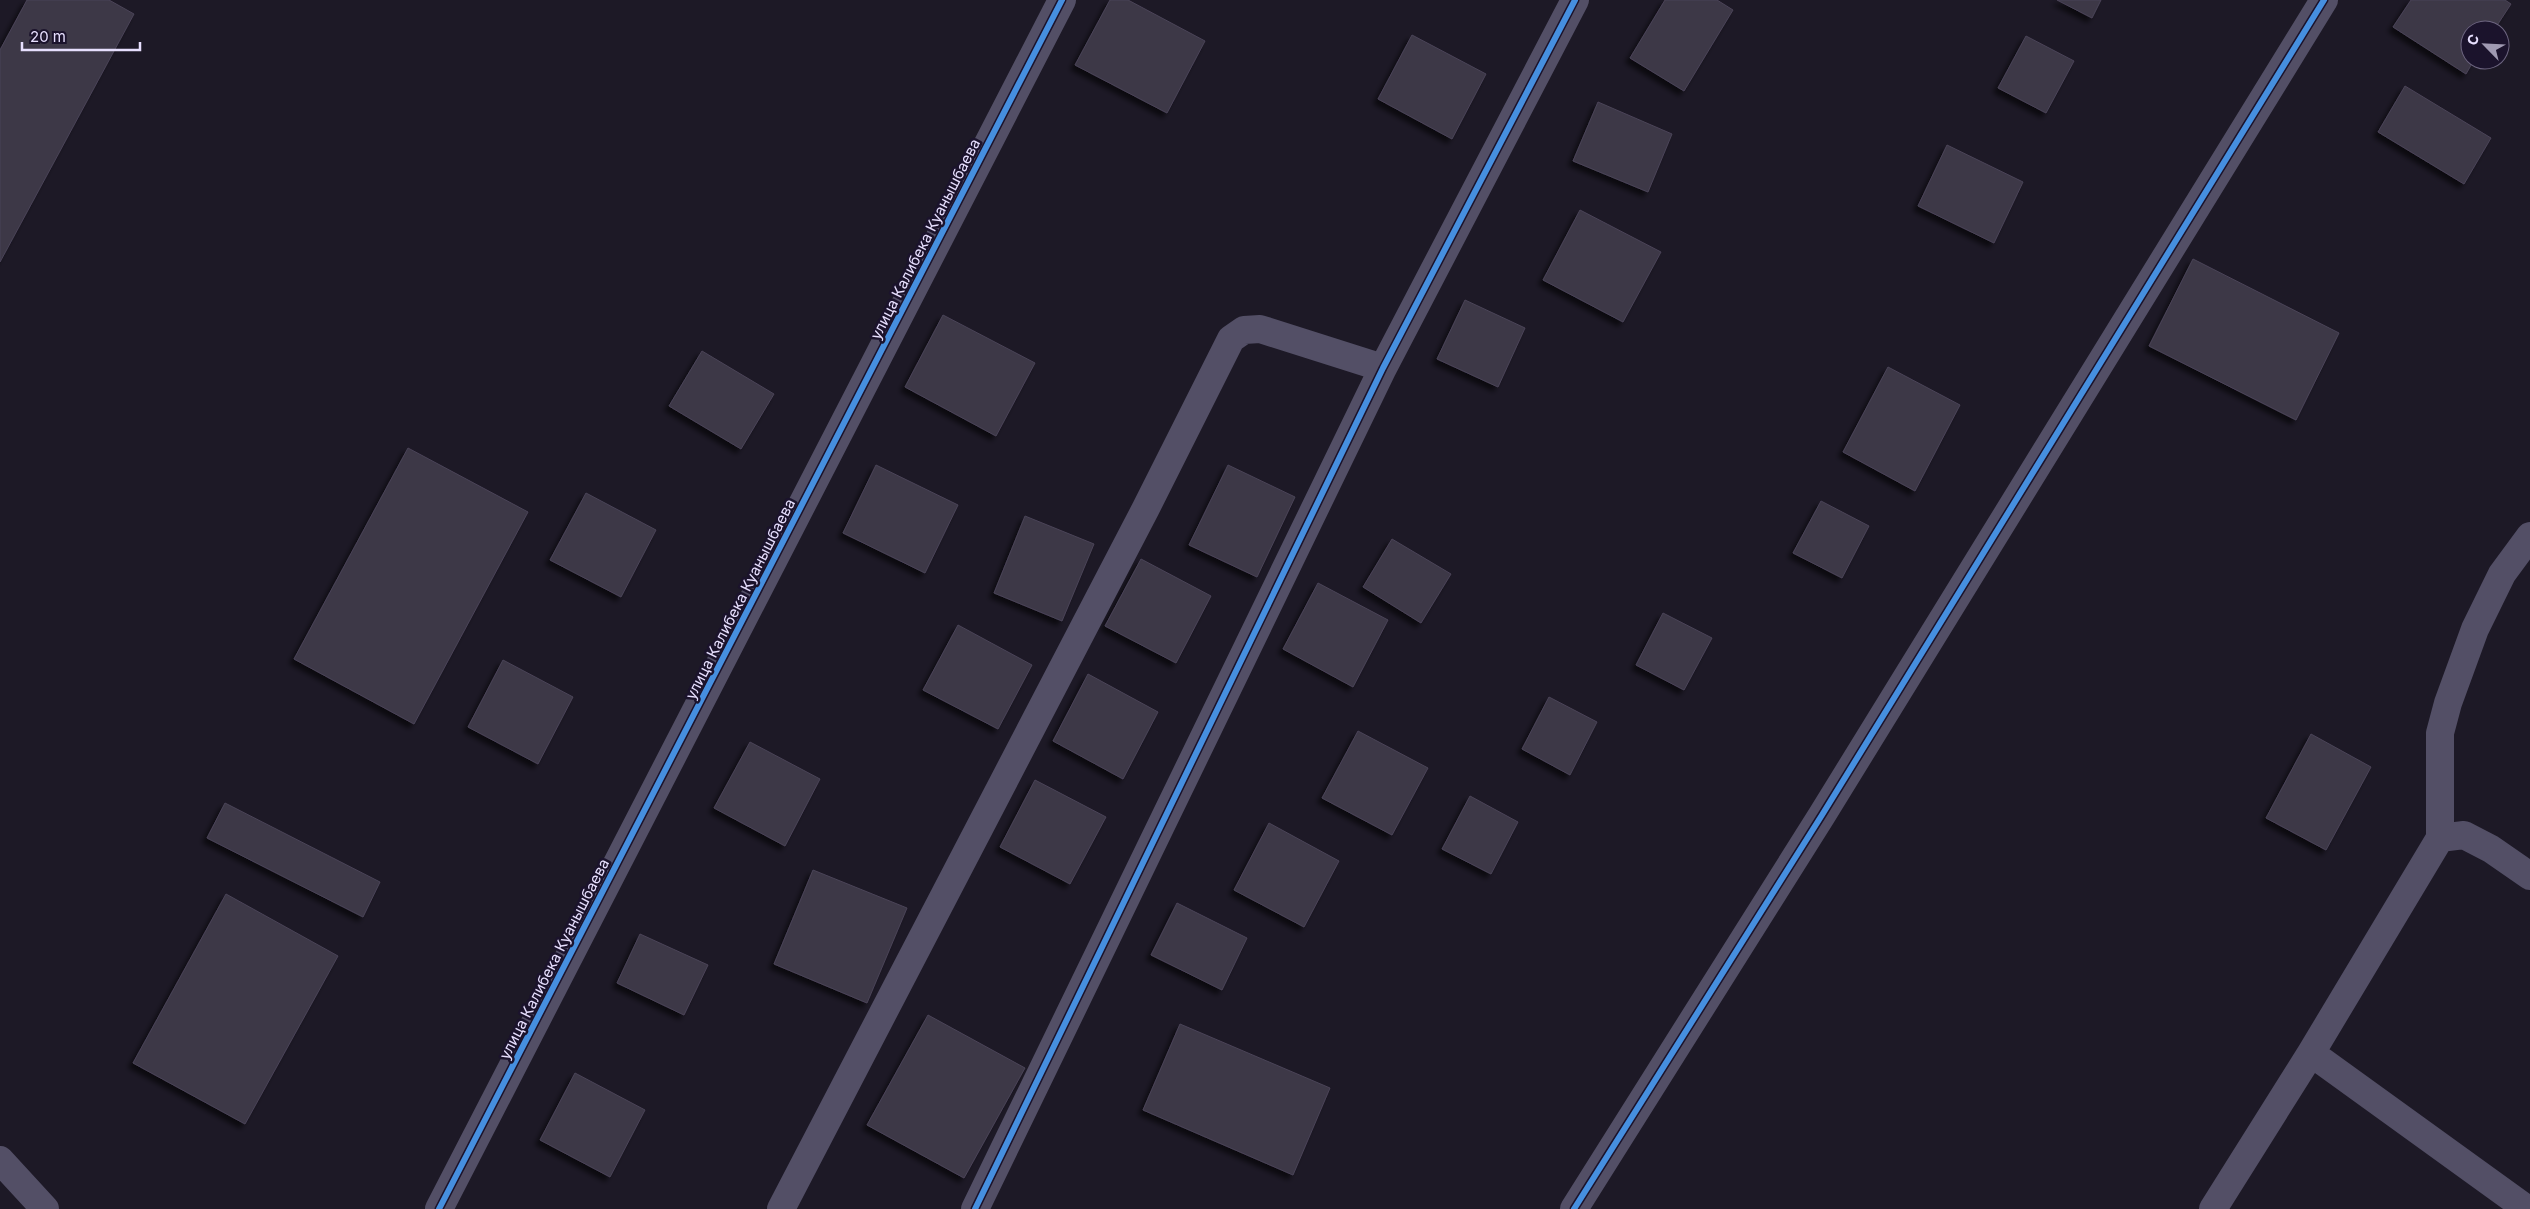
<svg xmlns="http://www.w3.org/2000/svg" width="2530" height="1209" font-family="Inter,sans-serif">
<defs>
<filter id="shadow"><feDropShadow dx="-4.5" dy="4.5" stdDeviation="2.5" flood-color="#0009"/></filter>
</defs>
<rect width="100%" height="100%" fill="#1d1926"/>
<path fill="#3c3847" stroke="#4b4458" filter="url(#shadow)" d="M27 0H109L134 14 0 262V50Z
M1110 0H1128L1205 41 1167 113 1075 65Z
M1665 0H1717L1733 10 1684 91 1630 58Z
M2057 0H2101L2092 18Z
M2411 0H2505L2511 4 2494 30H2470V60H2474L2466 74 2393 27Z
M1412 35 1486 74 1452 139 1378 99Z
M2026 36 2074 61 2046 113 1998 88Z
M2405 86 2491 138 2464 184 2378 132Z
M1598 102 1672 134 1648 192 1573 161Z
M1947 145 2023 182 1994 243 1918 206Z
M1580 210 1661 252 1623 322 1543 280Z
M2193 259 2339 333 2296 420 2149 346Z
M1465 300 1525 328 1498 387 1437 359Z
M943 315 1035 363 996 436 905 387Z
M702 351 774 394 741 449 669 406Z
M1888 367 1960 405 1915 491 1843 452Z
M408 448 528 512 414 724 294 659Z
M876 465 958 505 925 573 843 533Z
M1228 465 1295 497 1257 577 1189 545Z
M586 493 656 530 621 597 550 560Z
M1821 501 1869 526 1842 578 1793 553Z
M1025 516 1094 544 1062 621 994 593Z
M1392 539 1451 574 1421 623 1363 587Z
M1141 559 1211 596 1176 663 1105 626Z
M1318 583 1388 620 1353 687 1283 649Z
M1663 613 1712 638 1684 690 1636 665Z
M958 625 1032 665 998 729 923 690Z
M503 660 573 697 538 764 468 727Z
M1088 674 1158 712 1123 779 1053 741Z
M1549 697 1597 722 1570 775 1522 749Z
M1358 731 1428 768 1392 835 1322 798Z
M2311 734 2371 767 2326 850 2266 818Z
M750 742 820 779 785 846 714 808Z
M1035 780 1106 817 1070 884 1000 847Z
M1470 796 1518 822 1491 874 1442 849Z
M225 803 380 882 363 917 207 838Z
M1269 823 1339 861 1304 927 1234 890Z
M813 870 907 908 867 1003 774 964Z
M226 894 338 956 245 1124 133 1063Z
M1177 903 1247 938 1222 990 1151 955Z
M640 934 708 965 684 1015 617 983Z
M928 1015 1025 1068 964 1178 867 1125Z
M1180 1024 1330 1088 1293 1175 1143 1110Z
M575 1073 645 1110 610 1177 540 1140Z"/>
<g fill="none" stroke-linecap="round" stroke-linejoin="round">
<path stroke="#534f66" stroke-width="28" d="M2440 838V733L2448 703 2475 629 2502 574 2530 536
M2311 1053 2527 1209
M0 1160 45 1209
M439 1209 1062 0
M781 1209 1146 508 1231 339 1244 330 1260 329 1383 368
M975 1209 1383 368 1575 0
M1574 1209 1822 815 2324 0
M2213 1209 2311 1053 2440 838 2464 835 2491 849 2530 876"/>
<defs>
<path id="cycleway" d="M439 1209 1062 0
M975 1209 1383 368 1575 0
M1574 1209 1822 815 2324 0"/>
</defs>
<use href="#cycleway" stroke="#1b132c" stroke-width="9"/>
<use href="#cycleway" stroke="#468fdf" stroke-width="6"/>
</g>
<g text-anchor="middle" dominant-baseline="central" stroke-width="5" stroke-linejoin="round" paint-order="stroke">
<g font-size="15" fill="#e7dffe" stroke="#1b132c">
<text transform="translate(925 239) rotate(-63)">улица Калибека Куанышбаева</text>
<text transform="translate(740 599) rotate(-63)">улица Калибека Куанышбаева</text>
<text transform="translate(554 959) rotate(-63)">улица Калибека Куанышбаева</text>
</g>
</g>
<g transform="translate(2485 45) rotate(294)"><circle r="24" fill="#1b132c" stroke="#6d6580"/>
<path d="M0-4L9 19L0 12L-9 19Z" fill="#a09ab2"/>
<text y="-8" font-size="14" font-weight="bold" text-anchor="middle" fill="#e7dffe">С</text>
</g>
<path d="M22 42v8h118v-8" fill="none" stroke="#e7dffe" stroke-width="2.5"/>
<text x="30" y="42" font-size="15" fill="#e7dffe" stroke="#1b132c" stroke-width="4" paint-order="stroke">20 m</text>
</svg>
